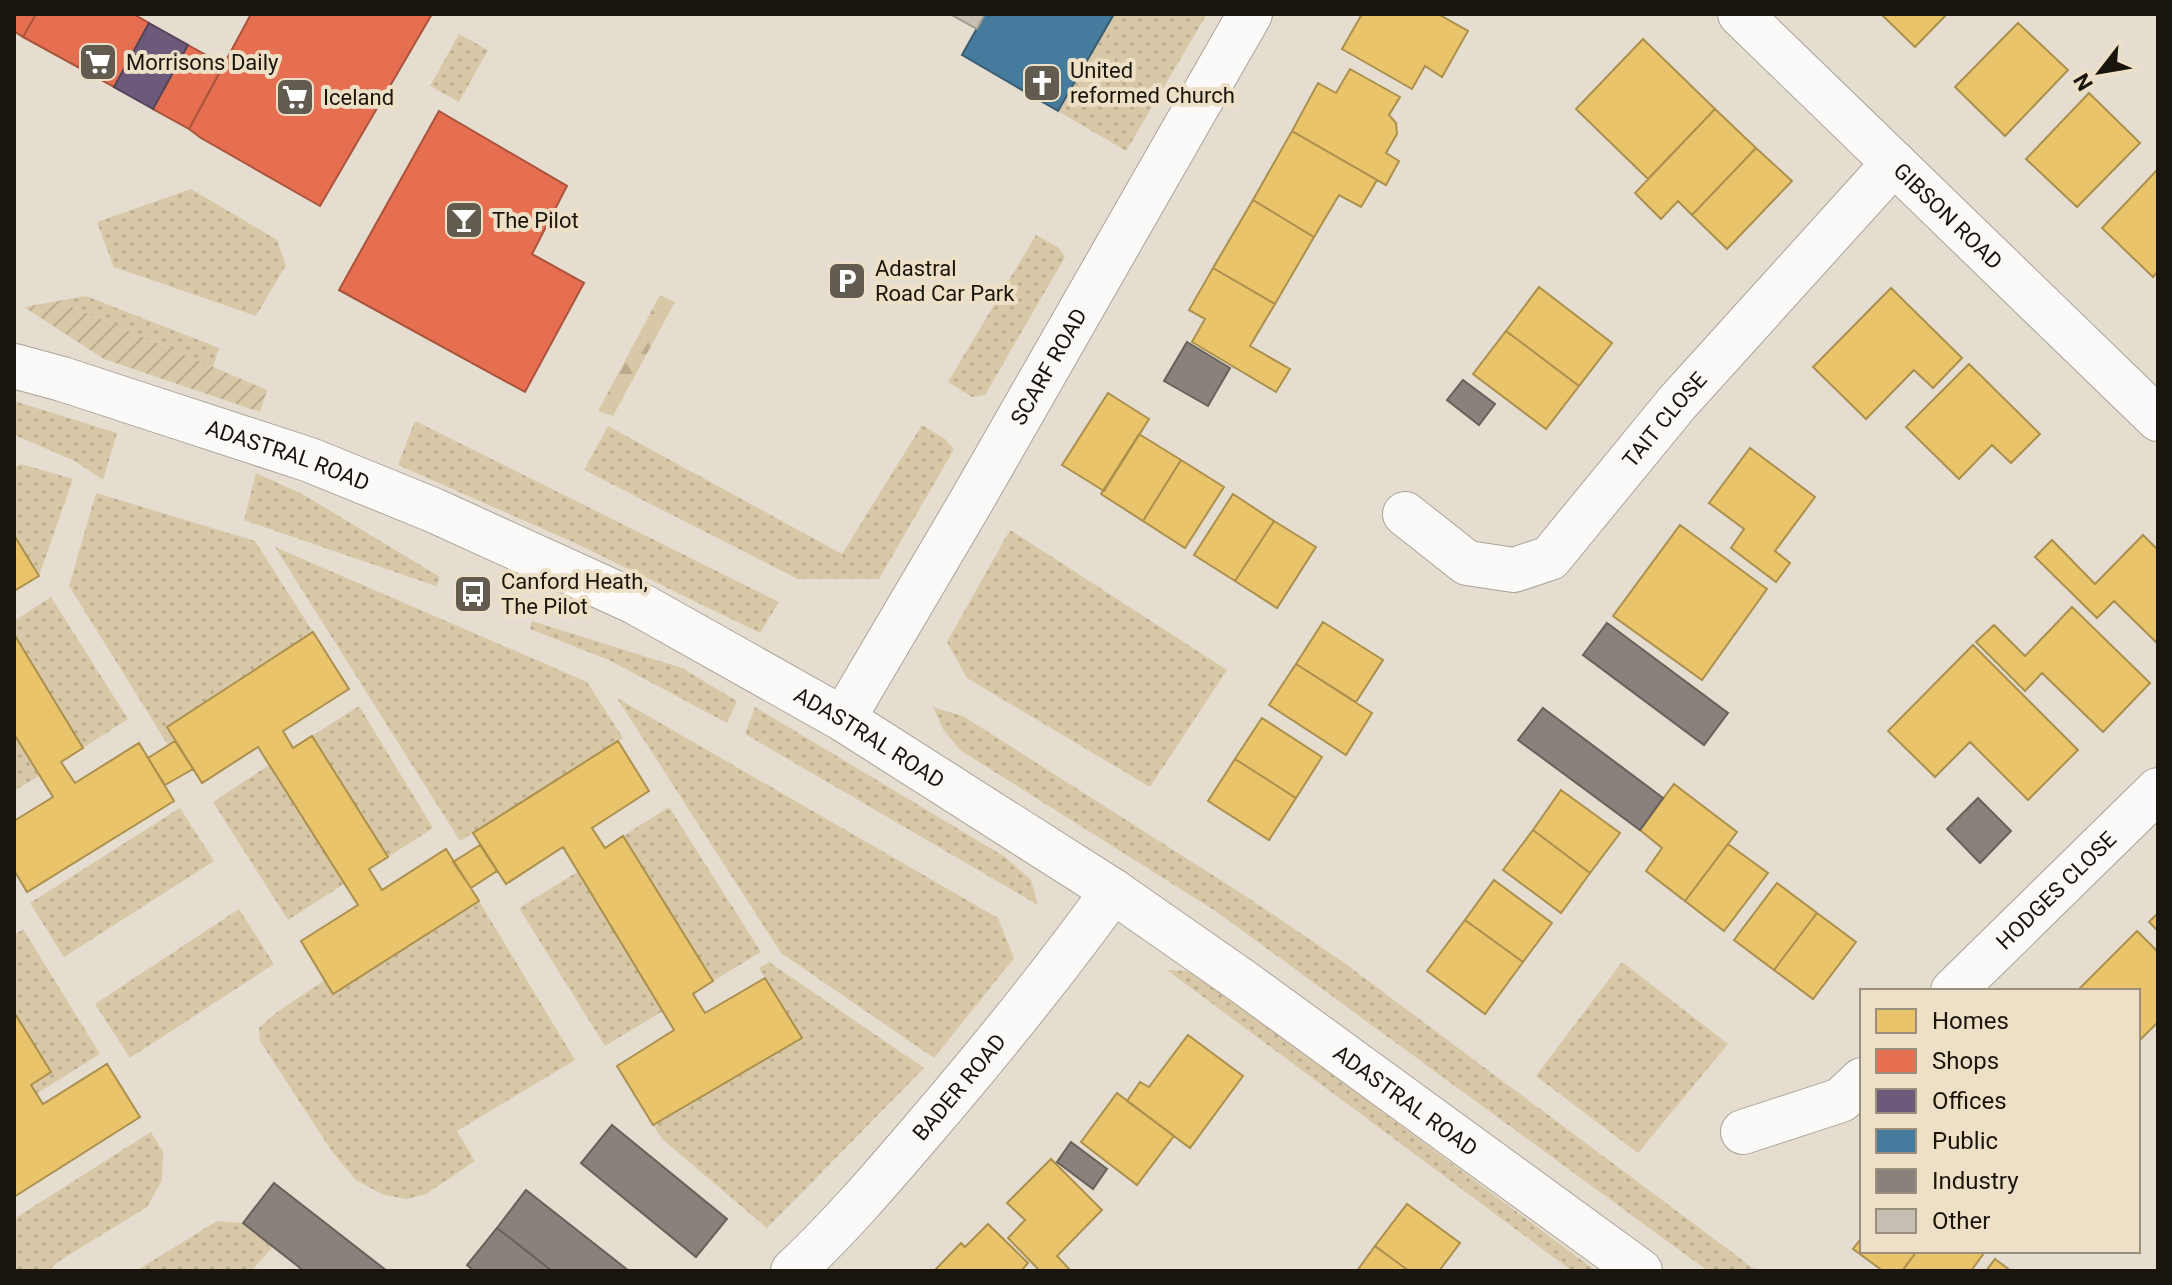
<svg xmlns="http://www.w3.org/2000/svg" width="2172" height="1285" font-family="Roboto,sans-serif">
<defs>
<pattern id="grass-dots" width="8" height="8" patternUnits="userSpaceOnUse" patternTransform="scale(2)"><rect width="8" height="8" fill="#d9c8a8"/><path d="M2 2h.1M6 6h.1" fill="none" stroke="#baab8f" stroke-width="1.8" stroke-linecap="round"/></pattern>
<pattern id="forest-firs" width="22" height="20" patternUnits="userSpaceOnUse" patternTransform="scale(2)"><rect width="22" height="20" fill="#d9c8a8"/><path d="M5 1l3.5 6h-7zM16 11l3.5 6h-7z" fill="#baab8f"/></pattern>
<pattern id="garden-furrows" width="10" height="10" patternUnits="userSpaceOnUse" patternTransform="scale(2)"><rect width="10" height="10" fill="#d9c8a8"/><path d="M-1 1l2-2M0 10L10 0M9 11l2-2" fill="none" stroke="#baab8f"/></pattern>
</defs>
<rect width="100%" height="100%" fill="#e5ddcf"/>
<path fill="url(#grass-dots)" d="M1114 14H1207L1126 151 1058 111Z
M459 34 488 50 459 102 430 86Z
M191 189 277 240 286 265 256 316 114 267 97 222Z
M1036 235 1059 248 1065 257 985 395 972 397 948 382Z
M86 296 219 348 213 367 58 301Z
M14 401 117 433 103 480 75 461 14 435Z
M415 421 779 602 760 633 573 542 398 465Z
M922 425 945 439 954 449 879 579H798L584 470 608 426 842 554Z
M21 464 73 479 39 576 14 535V468Z
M256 473 304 495 440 577 436 586 244 520Z
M96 493 255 541 313 632 167 727 175 741 168 745 69 586Z
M1010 530 1227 670 1150 787 967 678 947 642Z
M275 547 587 682 623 738 460 841Z
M51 597 128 719 83 748 14 634V621Z
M532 621 682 668 737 701 727 723 609 660 530 629Z
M617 698 998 918 1014 958 934 1058 781 953Z
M359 706 433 828 388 857 312 736Z
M755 707 1005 857 1031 880 1038 905 745 734Z
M933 707 963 716 1247 897 1343 962 1757 1271H1708L1217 912 960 750 943 729Z
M14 735 39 776 14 791Z
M269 765 344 884 288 920 213 802Z
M669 807 761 952 713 981 623 836Z
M180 808 214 861 64 957 30 903Z
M577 872 663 1011 605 1046 519 908Z
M479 901 575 1060 457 1131 475 1161 426 1194 407 1199 384 1195 356 1180 333 1153 260 1041 259 1028 277 1012 325 980 334 994Z
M239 909 274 964 130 1058 95 1004Z
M23 929 100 1054 36 1094 31 1085 51 1071 14 1012V935Z
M769 962 924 1068 767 1228 662 1139 653 1125 801 1038 759 968Z
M1622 962 1728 1044 1638 1153 1536 1076Z
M1167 970 1186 971 1208 982 1596 1271H1572Z
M151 1132 163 1152 162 1180 147 1207 59 1261 48 1271H14V1219Z
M217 1221 243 1223 273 1247 251 1271H136Z"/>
<path fill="url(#forest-firs)" d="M660 295 675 302 613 416 598 411Z"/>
<path fill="url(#garden-furrows)" d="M58 301 267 390 260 412 104 359 24 307Z"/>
<path fill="#e9c46a" stroke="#ab904e" stroke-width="2" d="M1362 14H1438L1468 31 1442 77 1425 66 1412 89 1342 49Z
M1881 14H1947L1915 47Z
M2018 23 2068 70 2005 136 1955 87Z
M1643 39 1715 109 1648 179 1576 109Z
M1350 69 1400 97 1389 115 1396 123 1397 134 1386 153 1399 161 1386 185 1292 131 1318 83 1336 93Z
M2089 93 2140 143 2077 207 2026 159Z
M1715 109 1756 148 1692 215 1678 201 1661 219 1635 193Z
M1292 131 1377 180 1361 207 1339 195 1314 237 1253 200Z
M1756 148 1792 181 1727 249 1692 215Z
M2158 169V271L2153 277 2102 228Z
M1253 200 1314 237 1275 304 1213 268Z
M1213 268 1275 304 1250 346 1290 369 1276 392 1192 342 1205 319 1189 310Z
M1539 287 1612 343 1579 386 1506 331Z
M1891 288 1962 358 1933 388 1914 370 1866 419 1813 367Z
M1506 331 1579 386 1546 429 1473 374Z
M1969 364 2040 434 2011 463 1992 445 1959 479 1906 427Z
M1108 393 1149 419 1104 491 1062 465Z
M1139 434 1181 460 1143 521 1101 494Z
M1750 448 1815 497 1775 551 1790 563 1776 582 1731 548 1744 529 1709 503Z
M1181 460 1224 487 1185 548 1143 521Z
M1233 494 1274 521 1235 581 1194 555Z
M1274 521 1316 547 1277 608 1235 581Z
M1680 525 1767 589 1702 680 1613 616Z
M14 535 39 576 14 591Z
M2143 535 2158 550V644L2114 601 2097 618 2035 557 2052 540 2095 584Z
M2072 607 2150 683 2103 732 2042 673 2025 691 1976 642 1994 625 2025 656Z
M1323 622 1383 660 1356 702 1296 664Z
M313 632 349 689 283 731 293 748 312 736 388 857 369 869 382 890 446 849 479 901 333 994 301 941 358 905 258 747 202 783 167 727Z
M14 634 83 748 61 762 75 783 139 743 174 801 27 892 14 870V821L53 797 14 734Z
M1973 645 2078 750 2028 800 1970 742 1935 777 1888 731Z
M1296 664 1372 713 1346 755 1269 705Z
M1262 718 1322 757 1296 798 1235 759Z
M175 741 193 769 165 785 148 758Z
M618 741 649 791 592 828 605 848 623 836 713 981 693 994 705 1013 765 978 802 1038 653 1125 617 1066 674 1030 563 847 506 884 473 833Z
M1235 759 1296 798 1269 840 1208 801Z
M1674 784 1737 832 1685 901 1646 871 1662 848 1640 830Z
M1561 790 1620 833 1590 873 1533 830Z
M1533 830 1590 873 1561 913 1503 870Z
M1728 844 1768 873 1724 931 1685 901Z
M480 845 497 871 471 888 453 862Z
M1494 880 1552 923 1523 962 1465 920Z
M1777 883 1817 913 1774 970 1734 940Z
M1817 913 1856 942 1813 999 1774 970Z
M2158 913V931L2149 922Z
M1465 920 1523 962 1485 1014 1427 971Z
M2137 931 2158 952V1022L2138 1042V991L2078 990Z
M14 1012 51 1072 31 1085 43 1104 107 1064 140 1117 14 1197Z
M1188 1035 1243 1076 1190 1148 1127 1101 1140 1082 1149 1087Z
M1117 1093 1174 1136 1137 1185 1081 1142Z
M1051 1159 1102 1210 1057 1256 1071 1271H1040L1008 1238 1025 1220 1007 1203Z
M1407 1204 1460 1243 1439 1271H1409L1375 1246Z
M988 1224 1028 1263 1021 1271H934L961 1243 965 1247Z
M1862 1237V1251H1917L1902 1271H1883L1853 1249Z
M1375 1246 1409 1271H1357Z
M1917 1251H1981L1984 1253 1971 1271H1902Z
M1995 1259 2011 1271H1986Z"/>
<path fill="#e76f51" stroke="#aa543c" stroke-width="2" d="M14 14H36L23 37 14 31Z
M36 14H133L149 23 114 87 23 37Z
M251 14H432L320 206 201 138 189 129Z
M188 45 224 65 189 129 153 109Z
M439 111 567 186 532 254 584 283 525 392 339 290Z"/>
<path fill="#6d597a" stroke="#544559" stroke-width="2" d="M149 23 188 45 153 109 114 87Z"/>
<path fill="#457b9d" stroke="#385c72" stroke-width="2" d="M985 14H1114L1058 111 962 55Z"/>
<path fill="#8a817c" stroke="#68615a" stroke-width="2" d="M1187 342 1230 368 1208 406 1164 381Z
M1463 380 1495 404 1479 425 1447 400Z
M1607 623 1728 713 1704 745 1583 655Z
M1543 708 1663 798 1640 830 1518 740Z
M1978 798 2011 831 1980 863 1947 829Z
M612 1125 727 1219 696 1257 581 1163Z
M1071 1142 1107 1169 1093 1189 1057 1162Z
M274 1183 387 1271H304L243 1223Z
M526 1190 629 1271H552L497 1228Z
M497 1228 552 1271H474L467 1265Z"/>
<path fill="#c6bfb4" stroke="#a0998f" stroke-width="2" d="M950 14H985L977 29Z"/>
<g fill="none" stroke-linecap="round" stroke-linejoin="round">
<defs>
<g id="minor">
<path id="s1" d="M1740 14 2158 419"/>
<path id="s2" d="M1405 514 1467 563 1514 570 1550 558 1677 403 1894 163"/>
<path id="s3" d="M843 719 972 500 1250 14"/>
<path id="s4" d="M1953 991 2158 790"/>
<path d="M1743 1132 1841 1100 1862 1080"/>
<path id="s5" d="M793 1271C839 1228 881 1179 922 1131 988 1054 1053 974 1113 891"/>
</g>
<g id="tertiary">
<path id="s6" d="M14 366 62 379 310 460 433 510 635 602 843 719 1113 891 1242 981 1640 1271"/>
</g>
</defs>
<use href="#minor" stroke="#aaa499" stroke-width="46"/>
<use href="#tertiary" stroke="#aaa499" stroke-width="46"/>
<use href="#minor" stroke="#fbfaf8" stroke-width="44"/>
<use href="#tertiary" stroke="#fbfaf8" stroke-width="44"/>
</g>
<defs>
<symbol id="supermarket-square" viewBox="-11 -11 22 22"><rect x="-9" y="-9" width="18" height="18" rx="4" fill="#615b50" stroke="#eee0c6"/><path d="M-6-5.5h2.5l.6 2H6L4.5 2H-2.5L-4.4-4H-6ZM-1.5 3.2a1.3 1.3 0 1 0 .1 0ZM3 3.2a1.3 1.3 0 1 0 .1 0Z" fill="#fff"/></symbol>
<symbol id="church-square" viewBox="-11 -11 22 22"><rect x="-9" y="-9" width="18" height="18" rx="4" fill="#615b50" stroke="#eee0c6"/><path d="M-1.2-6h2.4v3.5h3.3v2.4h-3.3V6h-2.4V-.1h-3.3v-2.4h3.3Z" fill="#fff"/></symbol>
<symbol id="bar-square" viewBox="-11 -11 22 22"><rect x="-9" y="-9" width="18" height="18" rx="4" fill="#615b50" stroke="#eee0c6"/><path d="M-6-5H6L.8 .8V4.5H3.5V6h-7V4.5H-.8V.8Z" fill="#fff"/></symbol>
<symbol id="parking-square" viewBox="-11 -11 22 22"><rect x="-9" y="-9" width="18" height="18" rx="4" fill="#615b50" stroke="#eee0c6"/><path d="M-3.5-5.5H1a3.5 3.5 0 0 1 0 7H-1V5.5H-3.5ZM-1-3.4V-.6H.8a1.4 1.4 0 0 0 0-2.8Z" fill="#fff"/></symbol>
<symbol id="bus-square" viewBox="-11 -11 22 22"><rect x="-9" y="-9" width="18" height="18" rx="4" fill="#615b50" stroke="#eee0c6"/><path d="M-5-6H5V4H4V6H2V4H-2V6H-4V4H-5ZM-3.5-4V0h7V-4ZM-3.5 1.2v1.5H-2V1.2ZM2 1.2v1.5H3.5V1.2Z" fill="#fff"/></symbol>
</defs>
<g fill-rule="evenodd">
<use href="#supermarket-square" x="76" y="40" width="44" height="44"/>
<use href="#church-square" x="1020" y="61" width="44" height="44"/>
<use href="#supermarket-square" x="273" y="75" width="44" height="44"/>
<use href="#bar-square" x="442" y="198" width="44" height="44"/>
<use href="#parking-square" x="825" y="259" width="44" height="44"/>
<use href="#bus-square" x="451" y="572" width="44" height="44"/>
</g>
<g text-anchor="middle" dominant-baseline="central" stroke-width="8" stroke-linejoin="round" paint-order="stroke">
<g font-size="22" fill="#1a150c" stroke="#eee0c6" text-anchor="start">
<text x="126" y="62">Morrisons Daily</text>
<text x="1070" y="70">United<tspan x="1070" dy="25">reformed Church</tspan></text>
<text x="323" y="97">Iceland</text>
<text x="492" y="220">The Pilot</text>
<text x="875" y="268">Adastral<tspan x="875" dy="25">Road Car Park</tspan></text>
<text x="501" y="581">Canford Heath,<tspan x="501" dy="25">The Pilot</tspan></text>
</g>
<g font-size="22" fill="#1a150c" stroke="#eee0c6">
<text stroke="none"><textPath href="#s1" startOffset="290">GIBSON ROAD</textPath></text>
<text stroke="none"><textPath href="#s3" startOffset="408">SCARF ROAD</textPath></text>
<text stroke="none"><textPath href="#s2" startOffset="344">TAIT CLOSE</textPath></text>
<text stroke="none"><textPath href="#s6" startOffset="288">ADASTRAL ROAD</textPath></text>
<text stroke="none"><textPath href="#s6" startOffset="936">ADASTRAL ROAD</textPath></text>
<text stroke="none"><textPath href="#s4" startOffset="144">HODGES CLOSE</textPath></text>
<text stroke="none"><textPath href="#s5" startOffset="248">BADER ROAD</textPath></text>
<text stroke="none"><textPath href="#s6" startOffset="1584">ADASTRAL ROAD</textPath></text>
</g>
</g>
<rect width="2172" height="1285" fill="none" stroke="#1a150c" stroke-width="32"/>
<rect x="1860" y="989" width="280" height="264" fill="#eee0c6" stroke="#998f7c" stroke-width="2"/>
<rect x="1876" y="1009" width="40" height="24" fill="#e9c46a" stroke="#998f7c" stroke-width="2"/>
<text x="1932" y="1029" font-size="24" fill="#1a150c">Homes</text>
<rect x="1876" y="1049" width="40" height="24" fill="#e76f51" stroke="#998f7c" stroke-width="2"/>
<text x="1932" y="1069" font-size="24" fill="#1a150c">Shops</text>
<rect x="1876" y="1089" width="40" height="24" fill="#6d597a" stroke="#998f7c" stroke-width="2"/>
<text x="1932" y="1109" font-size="24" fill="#1a150c">Offices</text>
<rect x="1876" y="1129" width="40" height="24" fill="#457b9d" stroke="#998f7c" stroke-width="2"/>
<text x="1932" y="1149" font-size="24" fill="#1a150c">Public</text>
<rect x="1876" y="1169" width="40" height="24" fill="#8a817c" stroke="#998f7c" stroke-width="2"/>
<text x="1932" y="1189" font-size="24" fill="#1a150c">Industry</text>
<rect x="1876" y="1209" width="40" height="24" fill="#c6bfb4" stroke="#998f7c" stroke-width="2"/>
<text x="1932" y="1229" font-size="24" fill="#1a150c">Other</text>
<g transform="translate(2100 72) rotate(239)" stroke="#eee0c6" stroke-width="6" paint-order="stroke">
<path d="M0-6L14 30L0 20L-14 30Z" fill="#1a150c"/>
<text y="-12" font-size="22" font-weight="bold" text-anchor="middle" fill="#1a150c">N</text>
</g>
</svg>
